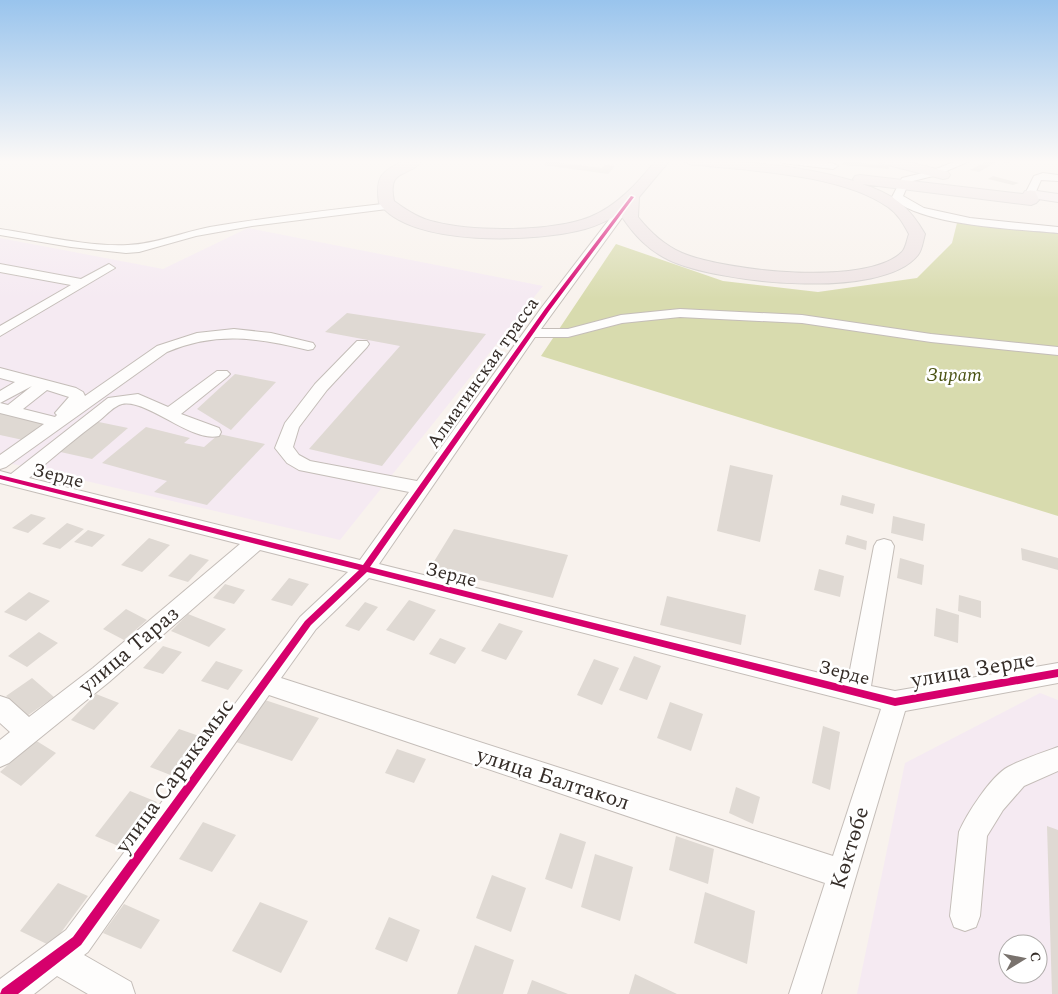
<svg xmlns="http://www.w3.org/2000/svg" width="1058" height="994" font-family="Spectral,serif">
<rect width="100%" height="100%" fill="#f8f2ed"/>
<path fill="#f5eaf2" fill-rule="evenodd" d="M248 228 543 286 340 540 0 461V238L163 269Z
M1040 693 1058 700V994H857L905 763ZM1008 944H1038V974H1008Z"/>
<path fill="#d8dbae" d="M957 223 1058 233V516L541 356 616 244 723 281 818 292 917 278 952 243Z"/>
<path fill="#dfd9d3" d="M843 160 888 166 889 169 843 165Z
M989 160H1014L1008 163 998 161 979 172 970 170Z
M548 161 602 168 605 165 615 166 608 174 543 165Z
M993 176 1019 183 1013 185 988 179Z
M347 313 486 334 382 466 309 449 400 346 325 332Z
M235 374 276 382 231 430 197 409Z
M0 413 45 424 23 440 0 435Z
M94 421 128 428 92 459 56 451Z
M146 427 190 438 184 443 204 447 219 434 265 444 207 505 154 492 167 481 102 463Z
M730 465 773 475 760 542 717 531Z
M842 495 875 504 873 514 840 505Z
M31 514 46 518 28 533 12 528Z
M893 516 925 524 923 541 891 533Z
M67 523 84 529 60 549 42 544Z
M454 529 568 555 553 598 430 568Z
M88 530 105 535 92 547 74 542Z
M847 535 867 541 866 550 845 544Z
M149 538 170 545 142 572 121 565Z
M1021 548 1058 558V570L1022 560Z
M190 554 209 560 188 582 168 576Z
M900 558 924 565 922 585 897 578Z
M819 569 844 576 840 597 814 590Z
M289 578 309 584 292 606 271 600Z
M225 584 245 590 234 604 213 598Z
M29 592 50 601 26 621 4 612Z
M959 595 981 601V618L958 611Z
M667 596 746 615 741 645 660 625Z
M409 600 436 610 414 641 386 630Z
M365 602 378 607 359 631 345 626Z
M936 608 959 615 958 643 934 636Z
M126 609 147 620 124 640 103 629Z
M188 614 226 629 209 647 171 631Z
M499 623 523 631 506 660 481 651Z
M39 632 58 643 27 667 8 656Z
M440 638 466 648 455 664 429 654Z
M163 646 182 652 163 674 143 668Z
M634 656 661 666 647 700 619 690Z
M594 659 619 668 602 705 577 695Z
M216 661 243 670 228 690 201 681Z
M32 678 54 697 27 716 6 696Z
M96 694 119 703 94 730 71 720Z
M265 700 319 718 292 761 236 742Z
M670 702 703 714 691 751 657 738Z
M823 726 840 732 830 790 812 783Z
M179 729 202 737 173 776 150 767Z
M35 740 56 753 21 786 0 772Z
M397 749 426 759 414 783 385 773Z
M736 787 760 797 753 824 729 813Z
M130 791 157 802 123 848 95 836Z
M203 822 236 835 212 872 179 859Z
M1047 826 1058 830V994H1052Z
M560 833 586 842 572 889 545 879Z
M676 836 714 849 708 884 669 870Z
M595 854 633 867 620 921 581 907Z
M492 875 526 888 511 932 476 918Z
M58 883 88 896 51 946 20 931Z
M705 892 755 911 747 964 694 943Z
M260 902 308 921 281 973 232 951Z
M124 904 160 920 141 949 103 933Z
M389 917 420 930 407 962 375 949Z
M475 945 514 960 503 994H457Z
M635 974 677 994H629Z
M532 980 568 994H527Z"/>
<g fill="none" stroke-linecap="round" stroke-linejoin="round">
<defs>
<path id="minor" d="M778 160C792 160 827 158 838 166L833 169 783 163Z
M959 160H972L937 175 909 182 903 196 924 208 970 218 1058 227V233C1018 229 918 226 892 197L902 178 931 171Z
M1043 173 1058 175V181L1041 180 1034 196H1026L1025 194 1034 176Z
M632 194 637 197 541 329H568L621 315 680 309 802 315 931 334 1058 347V355L931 342 802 323 680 317 622 323 568 337H535L379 564 848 680 874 546 877 541 884 539 891 541 894 546 871 686 895 691 1058 663V683L905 711 821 994H789L825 883 269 695 88 952 84 955 131 982 135 994H88L57 976 34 994H0V979L66 930 300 617 348 572 260 550 109 682 9 763 0 767V740L10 732 0 723V696L9 699 29 717 93 668 240 544 8 485 0 483V471L11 474 108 398 138 394 168 407 217 371H227L230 374 227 377 181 414 219 428 221 432 219 436C191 443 148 399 122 404 114 406 106 415 100 420 76 438 52 458 29 478L360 560 409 492 299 470 287 463 275 448 285 423 315 384 357 341H367L369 344 367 347 327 390 299 427 293 447 299 455 310 461 417 481 542 307 628 195ZM369 578 881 709 833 856 281 678 316 629Z
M391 203 396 206 395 208 252 226 196 236 139 252 126 253 71 247 0 235V229C39 235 89 247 128 245 156 244 183 232 210 227 270 217 330 210 391 203Z
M0 264 81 279 109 264 115 268 0 336V326L71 285 0 272Z
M234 329 271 333 313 343 315 346 313 349 308 350C258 338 217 331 167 352L6 467 0 469V455L44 424 0 413V403L8 405 32 386 0 403V391L15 382 0 378V368L76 388 83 392 85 396 157 346 197 333ZM47 390 69 397 55 413 57 415 55 417 23 409Z
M1058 747V771L1024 786 1003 810 987 836 980 916 976 927 965 931 954 927 950 916 959 832C966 815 991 776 1008 767 1023 759 1041 753 1058 747Z"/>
<path id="major" d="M1030 190 1058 194V202L1025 197 1024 194Z"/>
<path id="highway" d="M405 160H423C408 179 387 167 394 201 406 210 420 219 435 222 474 232 552 232 590 217 617 206 638 183 656 160H670L639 197 638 217C650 232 664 245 682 253 725 271 867 287 902 252 906 248 907 239 909 234 903 223 898 214 888 207 839 173 747 171 689 164L682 160C740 160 798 165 854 181L853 179 855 176 860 175 1023 194 1025 191H1035L1039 200 1036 203 1031 205 862 184C893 194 909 206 925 234 923 241 922 250 918 255 882 301 717 283 669 260 648 250 635 236 622 217L623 211C611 219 599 225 585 229 538 242 410 248 379 203 375 175 382 172 405 160Z
M878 160H901L948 172 950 175 948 178 943 179 880 163Z"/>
</defs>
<use href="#minor" stroke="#c4bdb8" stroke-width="2"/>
<use href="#major" stroke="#d4d0ce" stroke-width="2"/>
<use href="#highway" stroke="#d4d0ce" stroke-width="2"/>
<use href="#minor" fill="#fefdfc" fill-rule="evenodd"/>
<use href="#major" fill="#f5edee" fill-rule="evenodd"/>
<use href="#highway" fill="#eee4e4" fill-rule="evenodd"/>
<defs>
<path id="cycleway" d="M631 196 634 197 549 311 370 567 895 698 1058 669V677L895 706 367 572 311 625 81 945 18 994H0L2 989 73 937 305 621 359 570 0 479V475L363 565 545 309Z"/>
</defs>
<use href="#cycleway" stroke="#fff" stroke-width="3"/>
<use href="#cycleway" fill="#d6006c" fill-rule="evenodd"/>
</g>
<linearGradient id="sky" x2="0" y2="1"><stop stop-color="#99c4ed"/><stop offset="0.54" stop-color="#fcf9f7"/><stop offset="1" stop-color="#fcf9f7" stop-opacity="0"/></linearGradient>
<rect width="1058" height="299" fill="url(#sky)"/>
<g text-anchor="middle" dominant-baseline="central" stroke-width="5" stroke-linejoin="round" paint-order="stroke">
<g font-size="19" fill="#352d28" stroke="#fff">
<text transform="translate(483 373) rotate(-55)">Алматинская трасса</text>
<text transform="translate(58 476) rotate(14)">Зерде</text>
<text transform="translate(451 575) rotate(14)">Зерде</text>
<text transform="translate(844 673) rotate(14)">Зерде</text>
</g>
<g font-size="19" font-style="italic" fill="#4b5314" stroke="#fff">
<text x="954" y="375">Зират</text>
</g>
<g font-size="22" fill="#352d28" stroke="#fff">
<text transform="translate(129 650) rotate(-40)">улица Тараз</text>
<text transform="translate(973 670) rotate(-10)">улица Зерде</text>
<text transform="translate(175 776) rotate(-54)">улица Сарыкамыс</text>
<text transform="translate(553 779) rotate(18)">улица Балтакол</text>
<text transform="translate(850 848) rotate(-73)">Көктөбе</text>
</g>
</g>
<g transform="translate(1023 959) rotate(80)"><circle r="24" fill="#ffffff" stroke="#aeaba9"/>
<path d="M0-4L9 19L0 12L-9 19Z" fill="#79726d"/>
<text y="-8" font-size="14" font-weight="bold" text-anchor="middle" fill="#352d28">С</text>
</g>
</svg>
